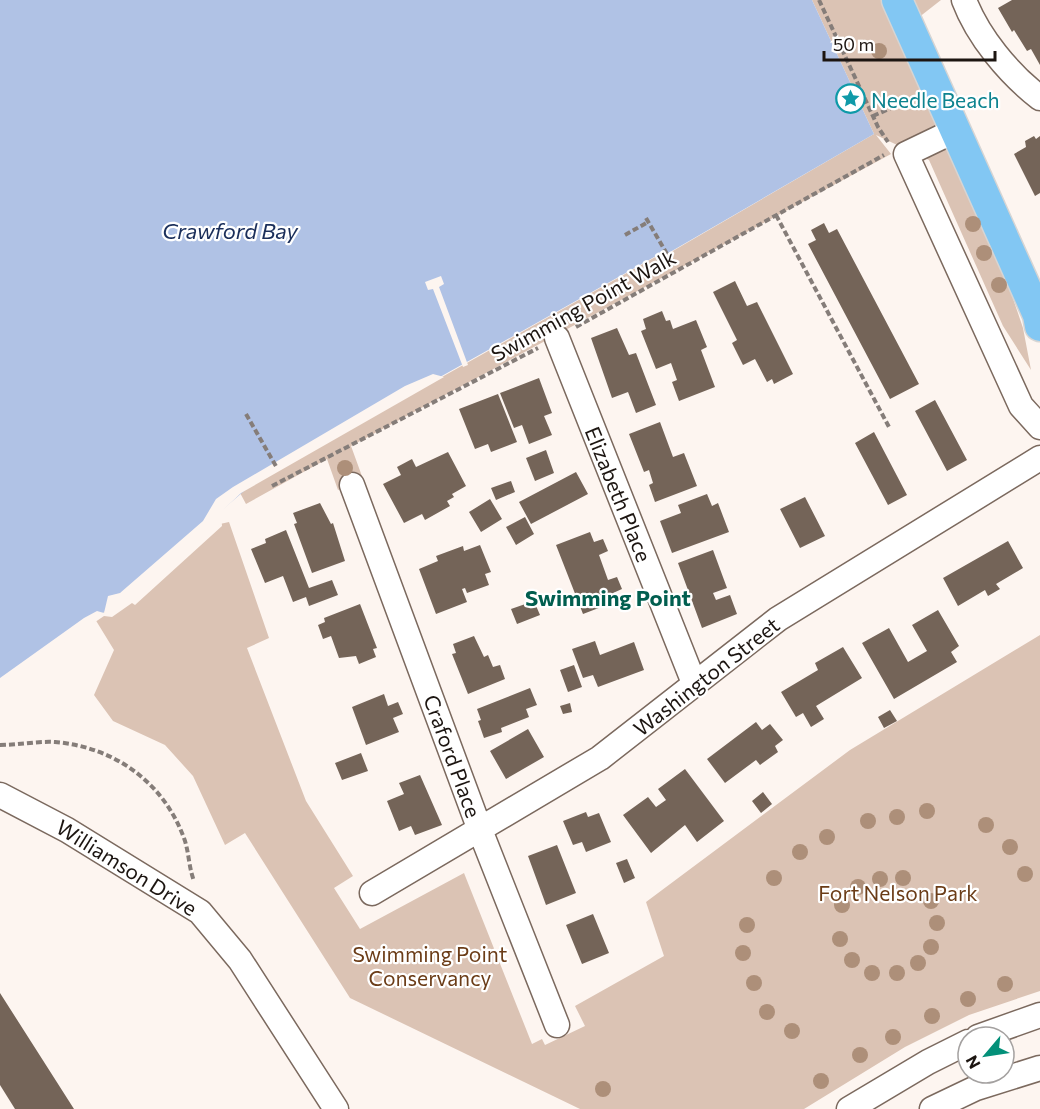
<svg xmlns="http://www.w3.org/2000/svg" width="1040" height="1109" font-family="Commissioner,sans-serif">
<rect width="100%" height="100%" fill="#fdf5f0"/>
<path fill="#dbc3b4" d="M812 0H941L918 18 1023 328 1031 370 1003 326 929 160 876 135 891 154 351 446 363 479 338 490 327 459 246 504 239 491 657 256 659 259 874 134Z
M229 522 269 638 247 648 306 801 353 876 334 888 360 929 464 873 532 1044 542 1039 545 1045 585 1026 575 1006 664 956 646 902 850 750 1040 635V991L969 1015 905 1047 804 1109H580L350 998 245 833 225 845 193 776 165 745 113 721 94 695 114 650 95 619 220 524Z"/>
<path fill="#b0c2e5" d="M0 0H812L874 134 658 259 656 256 258 479 103 613 0 684Z"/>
<path fill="#fdf5f0" d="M441 276 444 284 439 287 468 365 463 367 433 289 428 290 425 282Z
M433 374 444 377 241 493 221 512 222 526 135 605 132 603 112 617 104 616 0 687V678L84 618 97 611 104 613 108 596 120 593 203 521 216 499 233 487 405 386Z"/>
<path fill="#746458" d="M1012 0H1040V65L1031 49 1027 51 1014 30 1012 32 998 8Z
M1034 136 1036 139 1040 136V193L1035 196 1014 154 1026 147 1025 141Z
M824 223 829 233 837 229 919 384 890 399 808 244 816 240 811 230Z
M735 281 747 306 757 302 793 374 774 384 772 379 767 382 755 359 743 365 732 343 737 340 713 292Z
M662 311 666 321 670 320 673 329 696 320 707 347 701 350 715 387 679 401 672 382 677 380 671 363 656 369 641 331 646 329 643 319Z
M617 328 629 355 636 353 656 405 636 413 628 392 612 398 591 338Z
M539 378 552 413 544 416 552 435 529 444 522 425 514 428 500 393Z
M498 394 517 442 491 452 488 444 475 449 459 409Z
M935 400 967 460 947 471 915 411Z
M660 422 673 457 684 453 697 486 655 502 649 485 653 483 649 470 644 472 629 434Z
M874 432 907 495 888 505 855 443Z
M546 450 554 473 535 481 526 458Z
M448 452 466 486 452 494 454 497 447 501 450 506 425 520 422 514 404 523 383 484 401 475 397 467 412 459 416 467Z
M576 472 588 494 531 524 519 502Z
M511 481 515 492 496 500 491 488Z
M707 494 712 506 718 503 729 532 672 553 660 521 681 513 678 505Z
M805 497 825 536 800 548 780 509Z
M490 499 502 519 481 532 469 512Z
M320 503 331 524 333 523 345 561 312 573 294 524 297 523 293 513Z
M525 517 534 534 516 545 506 527Z
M286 530 309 588 332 580 338 595 309 606 306 597 293 602 283 576 265 583 251 549 266 543 265 539Z
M590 532 594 542 603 539 608 551 599 555 608 580 617 577 622 589 613 593 617 601 583 614 556 545Z
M1008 541 1023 568 996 584 1000 589 988 596 985 590 958 606 943 578Z
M480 545 491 572 485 574 489 585 467 593 465 588 462 589 467 602 436 614 419 569 438 561 436 556 463 546 464 551Z
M713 550 727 588 713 593 716 600 730 595 737 614 702 628 678 563Z
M534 601 540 615 517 624 511 609Z
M360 604 377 648 373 649 376 657 359 664 356 656 339 658 331 636 323 639 318 625 325 622 324 618Z
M938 610 959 646 951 652 957 662 894 699 862 643 889 628 908 662 927 651 912 625Z
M474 636 484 657 488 655 493 667 500 665 505 679 468 694 452 654 456 653 453 644Z
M595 641 600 655 634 642 644 670 598 687 593 675 583 678 572 649Z
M843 647 862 678 816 706 824 719 811 727 803 713 796 717 781 692 818 670 815 663Z
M574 665 582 687 568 692 560 670Z
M530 688 537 705 526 709 529 717 501 728 502 732 484 738 478 721 481 720 477 709Z
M384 694 388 706 398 702 403 714 393 718 399 732 366 745 352 707Z
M570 703 572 712 563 714 560 706Z
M890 710 897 721 884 728 878 717Z
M756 722 762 730 770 724 783 740 775 746 778 752 760 765 756 760 725 783 707 759Z
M528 729 544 757 506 779 490 751Z
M361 753 368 771 342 780 335 763Z
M685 769 724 821 697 842 685 825 651 853 623 815 648 797 656 807 666 800 658 789Z
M420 775 442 825 415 835 411 826 399 831 387 801 404 794 399 783Z
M763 792 772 804 761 813 752 801Z
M586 812 588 817 599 813 611 842 586 852 582 842 573 845 563 821Z
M557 845 576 893 546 905 528 856Z
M627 859 635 878 624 883 616 863Z
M593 914 609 953 582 964 566 925Z
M0 993 74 1109H15L0 1085Z"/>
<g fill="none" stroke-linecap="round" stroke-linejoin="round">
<defs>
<path id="minor" d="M964 0C978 37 1009 74 1040 98
M956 130 906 154 1021 406 1040 427
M557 338 694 683
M352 485 480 830 557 1025
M0 795 67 830 200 912 240 960 336 1109
M372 893 600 758 778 619 1040 458
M978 1037 1040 1015
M849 1109 928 1062 968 1042
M932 1109 976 1088 1040 1068"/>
<path id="major" d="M897 0 1038 315 1040 326"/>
</defs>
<use href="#minor" stroke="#7b695e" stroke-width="27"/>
<use href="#major" stroke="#d6d5d4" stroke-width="33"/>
<path stroke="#857d79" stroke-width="4" stroke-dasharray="6 3" stroke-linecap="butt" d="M819 0 878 127 888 142
M873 116 913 98
M776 215 889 427
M646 218 667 254
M625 235 648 222
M576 327 884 155
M246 414 277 468
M272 486 538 348
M0 745C18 745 37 741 55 742 115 747 165 783 185 841 189 854 189 868 194 881"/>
<use href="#minor" stroke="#fff" stroke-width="24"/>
<use href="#major" stroke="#82c7f3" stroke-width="30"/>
</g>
<g fill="#ad8f79">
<circle cx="879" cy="51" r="8"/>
<circle cx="973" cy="224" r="8"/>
<circle cx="984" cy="253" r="8"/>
<circle cx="999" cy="285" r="8"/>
<circle cx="345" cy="468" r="8"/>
<circle cx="927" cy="811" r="8"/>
<circle cx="897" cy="817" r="8"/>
<circle cx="868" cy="821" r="8"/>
<circle cx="986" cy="825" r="8"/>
<circle cx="827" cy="837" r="8"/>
<circle cx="1010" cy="847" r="8"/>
<circle cx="800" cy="852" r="8"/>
<circle cx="1025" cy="874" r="8"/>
<circle cx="774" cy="878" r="8"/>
<circle cx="903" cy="878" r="8"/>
<circle cx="880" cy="879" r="8"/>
<circle cx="858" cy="887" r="8"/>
<circle cx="931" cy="901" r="8"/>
<circle cx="842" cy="905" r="8"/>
<circle cx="937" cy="923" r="8"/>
<circle cx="747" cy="925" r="8"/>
<circle cx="840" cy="939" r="8"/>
<circle cx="931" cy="947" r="8"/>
<circle cx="743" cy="953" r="8"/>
<circle cx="852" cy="960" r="8"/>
<circle cx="918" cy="963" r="8"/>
<circle cx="872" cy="973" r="8"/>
<circle cx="897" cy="973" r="8"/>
<circle cx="754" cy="983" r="8"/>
<circle cx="1005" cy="984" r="8"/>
<circle cx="968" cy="999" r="8"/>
<circle cx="767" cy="1012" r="8"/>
<circle cx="932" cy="1016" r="8"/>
<circle cx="792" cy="1031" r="8"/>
<circle cx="893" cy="1037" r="8"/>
<circle cx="860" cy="1055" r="8"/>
<circle cx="821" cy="1081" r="8"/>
<circle cx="603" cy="1089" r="8"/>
</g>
<defs>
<symbol id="sight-ring" viewBox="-11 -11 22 22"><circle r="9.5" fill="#fff" stroke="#0f9aa8" stroke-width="1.5"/><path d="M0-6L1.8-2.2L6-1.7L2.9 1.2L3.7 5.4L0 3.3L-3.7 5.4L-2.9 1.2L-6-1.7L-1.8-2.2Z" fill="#0f9aa8"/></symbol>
</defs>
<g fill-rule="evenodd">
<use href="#sight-ring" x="834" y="82" width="33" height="33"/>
</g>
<g text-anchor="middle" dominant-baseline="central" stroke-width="4.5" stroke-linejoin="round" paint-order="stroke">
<g font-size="21" fill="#0d838f" stroke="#fff" text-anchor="start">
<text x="871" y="99">Needle Beach</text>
</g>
<g font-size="21" fill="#1c1511" stroke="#fff">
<text transform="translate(583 305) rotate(-29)">Swimming Point Walk</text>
<text transform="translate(619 494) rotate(68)">Elizabeth Place</text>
<text transform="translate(706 676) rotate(-38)">Washington Street</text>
<text transform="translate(453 756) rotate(70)">Craford Place</text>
<text transform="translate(127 867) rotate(32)">Williamson Drive</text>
</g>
<g font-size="21" fill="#6b3c17" stroke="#fff">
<text x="898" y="892">Fort Nelson Park</text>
<text x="430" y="953">Swimming Point<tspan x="430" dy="24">Conservancy</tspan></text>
</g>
<g font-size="22" font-style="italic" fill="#1a2e5a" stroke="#fff">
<text x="230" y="230">Crawford Bay</text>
</g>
<g font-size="22" font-weight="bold" fill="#015e4f" stroke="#fff">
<text x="608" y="597">Swimming Point</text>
</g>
</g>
<g transform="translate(986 1055) rotate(241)"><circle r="28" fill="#ffffff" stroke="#a4a1a0" stroke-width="1.5"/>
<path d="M0-4.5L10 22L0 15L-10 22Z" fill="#039079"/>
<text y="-9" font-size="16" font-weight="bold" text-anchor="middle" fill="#1c1511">N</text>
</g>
<path d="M824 51v9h171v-9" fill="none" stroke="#1c1511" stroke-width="3"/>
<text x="833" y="51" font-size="18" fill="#1c1511" stroke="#ffffff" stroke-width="4.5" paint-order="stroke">50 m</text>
</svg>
